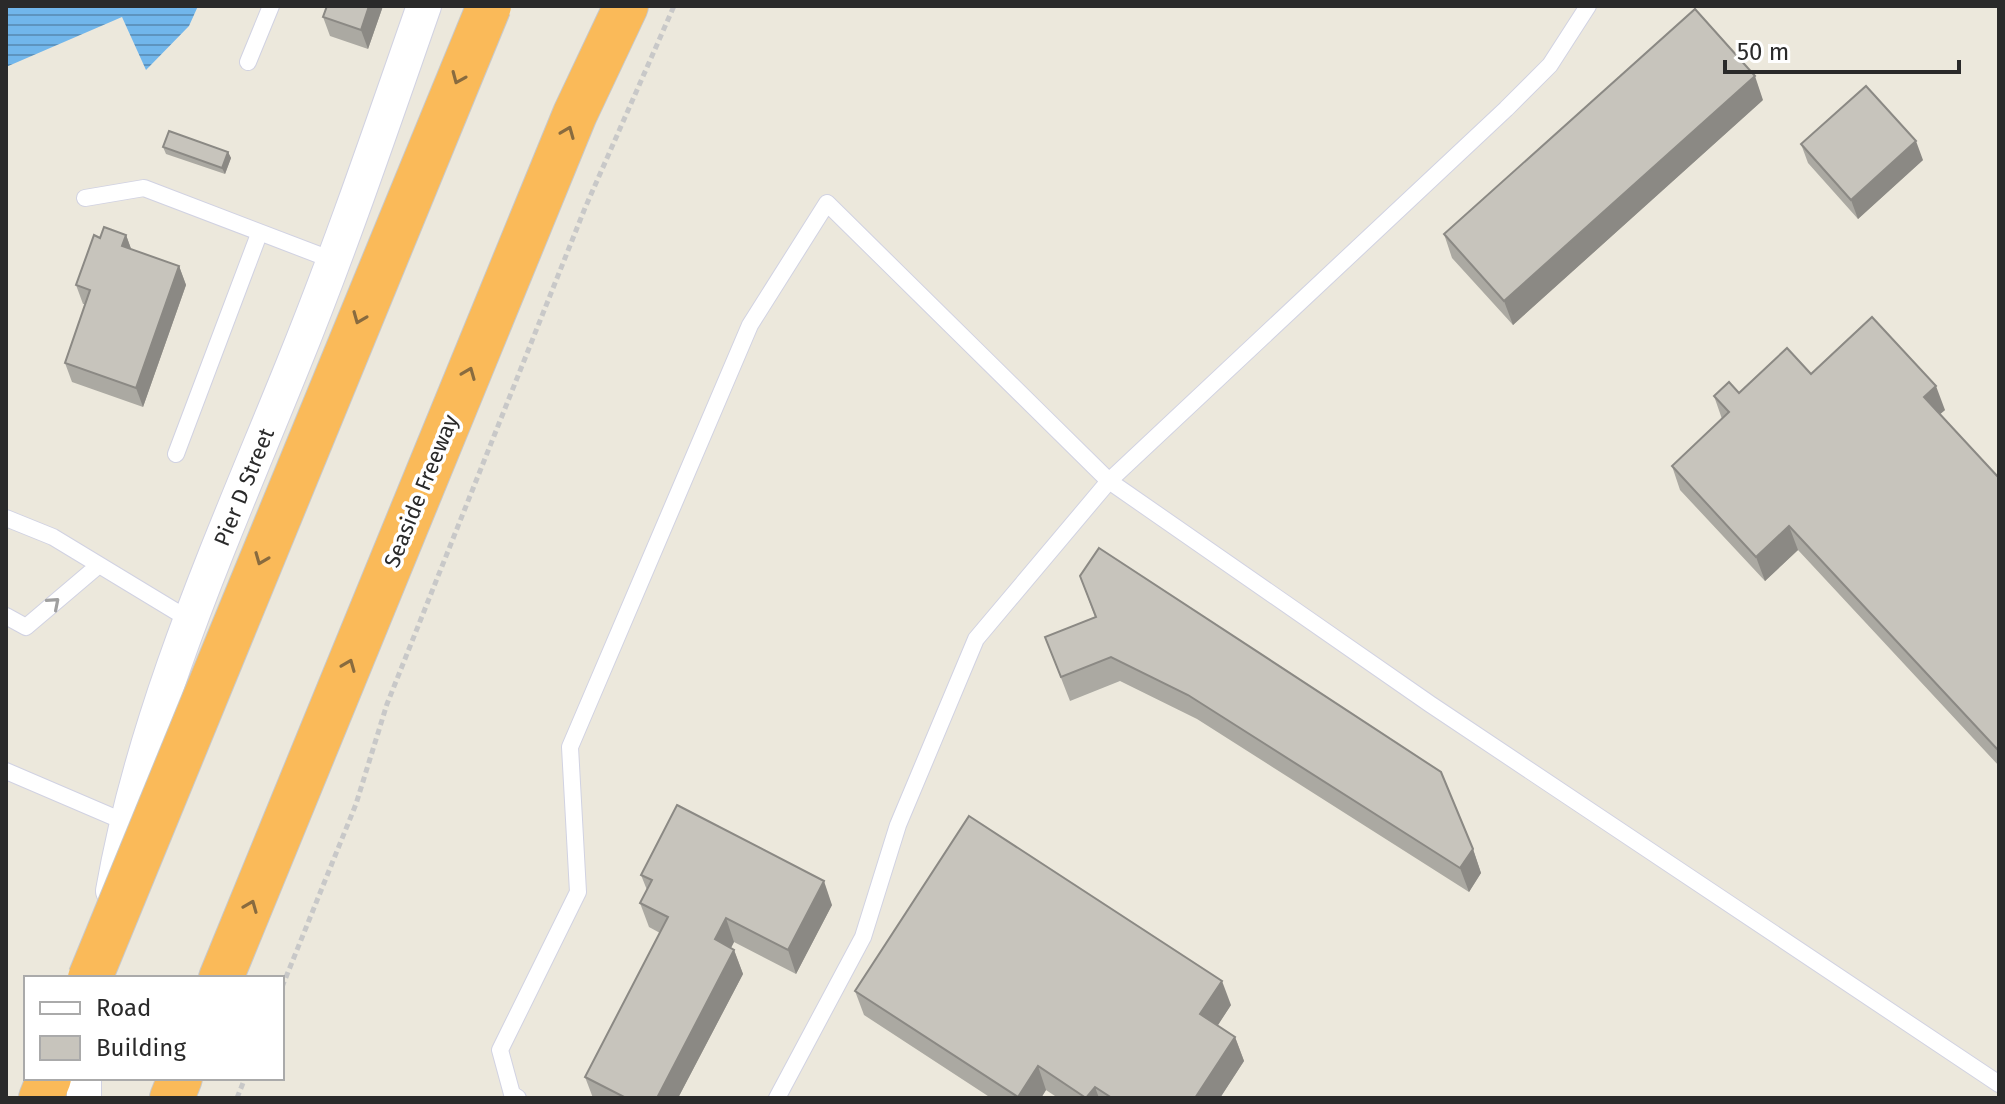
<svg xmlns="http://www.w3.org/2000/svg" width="2005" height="1104" font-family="'Fira Sans',sans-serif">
<defs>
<pattern id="water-rules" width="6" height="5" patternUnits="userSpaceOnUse" patternTransform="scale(2)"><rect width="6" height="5" fill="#71b6eb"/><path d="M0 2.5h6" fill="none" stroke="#5d94bf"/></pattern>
</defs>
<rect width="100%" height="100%" fill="#ece8dc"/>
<path fill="url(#water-rules)" d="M6 6H198L189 26 146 70 122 17 6 67Z"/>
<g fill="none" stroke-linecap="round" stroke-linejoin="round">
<defs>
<path id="service" d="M248 62 271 6
M85 198 144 188 335 261
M176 454 259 234
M6 518 53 537 190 620
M6 616 26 627 99 565
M6 771 125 822
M518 1098 512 1094 500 1050 578 892 570 747 750 325 827 203 1109 481 1430 704 1999 1084
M777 1098 863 937 898 825 976 639 1109 481 1506 109 1550 65 1588 6"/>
<path id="minor" d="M113 891C145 708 224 536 293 365 341 247 382 126 424 6
M84 1078V1098"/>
<path id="motorway" d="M221 978 575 114 626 6
M41 1098 49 1078
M172 1098 180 1078"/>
</defs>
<use href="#service" stroke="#d1d2e2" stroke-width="18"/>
<use href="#minor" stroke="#d1d2e2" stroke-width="36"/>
<use href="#motorway" stroke="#c8c8c8" stroke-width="46"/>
<path stroke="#c8c8c8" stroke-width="5" stroke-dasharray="6 4" stroke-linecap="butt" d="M282 987 356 804 387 704 585 208 674 6
M237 1098 245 1078"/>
<use href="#service" stroke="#fff" stroke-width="16"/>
<use href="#minor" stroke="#fff" stroke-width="34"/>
<use href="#motorway" stroke="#faba59" stroke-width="44"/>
<defs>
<path id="motorway-bridge" d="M90 978 489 6"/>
</defs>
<use href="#motorway-bridge" stroke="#c8c8c8" stroke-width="46" stroke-linecap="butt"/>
<use href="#motorway-bridge" stroke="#faba59" stroke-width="44"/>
</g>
<path fill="#aba9a2" d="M383 6 368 49 330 36 323 17Z
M1763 100 1513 325 1452 258 1444 234Z
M1801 144 1923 160 1858 219 1808 163Z
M163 147 228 152 231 158 225 174 166 154Z
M126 235 131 249 179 266 186 285 143 407 72 382 65 363 85 304H83L76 285 100 238Z
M1811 374 1945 410 1940 414 1999 478V766L1798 550 1765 581 1680 490 1672 466 1722 419 1714 396 1739 393Z
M1080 576 1473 849 1481 873 1469 892 1197 719 1120 681 1070 701 1045 637 1095 617Z
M641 875 832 905 796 974 734 942 731 948 734 950 743 974 678 1098H593L585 1077 660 933 649 927 640 903 647 890Z
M855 991 1231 1005 1217 1026 1235 1037 1244 1061 1220 1098H1058L1046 1090 1041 1098H991L864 1015Z"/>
<path fill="#8b8984" d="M369 6H383L368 49 361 30Z
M1755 76 1763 100 1513 325 1504 301Z
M1916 141 1923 160 1858 219 1851 200Z
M228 152 231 158 225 174 222 168Z
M126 235 133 254 122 246Z
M179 266 186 285 143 407 136 388Z
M1936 386 1945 410 1932 421 1924 397Z
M1789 526 1798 550 1765 581 1756 557Z
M1473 849 1481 873 1469 892 1460 868Z
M824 881 832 905 796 974 788 950Z
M726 918 734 942 723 963 715 939Z
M734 950 743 974 678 1098H657Z
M1222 981 1231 1005 1209 1039 1200 1014Z
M1235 1037 1244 1061 1220 1098H1195Z
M1038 1066 1046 1090 1041 1098H1018V1097Z
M1095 1087 1099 1098H1087Z"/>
<path fill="#c7c4bc" stroke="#8b8984" stroke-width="2" d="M327 6H369L361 30 323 17Z
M1695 9 1755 76 1504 301 1444 234Z
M1866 86 1916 141 1851 200 1801 144Z
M169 131 228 152 222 168 163 147Z
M104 227 126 235 122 246 179 266 136 388 65 363 90 290 76 285 94 235 100 238Z
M1872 317 1936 386 1924 397 1999 478V749L1998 750 1789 526 1756 557 1672 466 1729 412 1714 396 1729 382 1739 393 1787 348 1811 374Z
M1099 548 1441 772 1473 849 1460 868 1188 695 1111 657 1061 677 1045 637 1096 617 1080 576Z
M677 805 824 881 788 950 726 918 715 939 734 950 657 1098H626L585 1077 668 917 640 903 652 880 641 875Z
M969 816 1222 981 1200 1014 1235 1037 1195 1098H1112L1095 1087 1086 1098 1038 1066 1018 1097 855 991Z"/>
<defs><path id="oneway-chevron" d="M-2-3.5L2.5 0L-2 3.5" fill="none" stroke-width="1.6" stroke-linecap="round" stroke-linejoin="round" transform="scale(2)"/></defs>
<g stroke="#886b3f">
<use href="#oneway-chevron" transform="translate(458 78) rotate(113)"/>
<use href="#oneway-chevron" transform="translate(568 132) rotate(-68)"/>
<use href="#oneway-chevron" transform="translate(359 318) rotate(112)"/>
<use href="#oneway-chevron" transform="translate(469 373) rotate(-68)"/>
<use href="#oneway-chevron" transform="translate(261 559) rotate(112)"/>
<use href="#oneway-chevron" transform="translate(349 665) rotate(-68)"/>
<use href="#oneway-chevron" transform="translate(251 906) rotate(-68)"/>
</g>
<use stroke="#9f9f9f" href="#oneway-chevron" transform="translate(54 603) rotate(-41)"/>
<g text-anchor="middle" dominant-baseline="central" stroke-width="7" stroke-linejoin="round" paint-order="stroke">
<g font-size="22" fill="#2a2a2a" stroke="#fff">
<text transform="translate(244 487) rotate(-68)">Pier D Street</text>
<text transform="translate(421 491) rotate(-68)">Seaside Freeway</text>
</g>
</g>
<rect width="2005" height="1104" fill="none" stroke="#2a2a2a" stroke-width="16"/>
<rect x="24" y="976" width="260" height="104" fill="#ffffff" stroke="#aaaaaa" stroke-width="2"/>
<rect x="40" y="1002" width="40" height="12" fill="#ffffff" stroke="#aaaaaa" stroke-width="2"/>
<text x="96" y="1016" font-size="24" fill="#2a2a2a">Road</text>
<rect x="40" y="1036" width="40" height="24" fill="#c7c4bc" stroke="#aaaaaa" stroke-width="2"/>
<text x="96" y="1056" font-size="24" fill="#2a2a2a">Building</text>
<path d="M1725 60v12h234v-12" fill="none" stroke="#2a2a2a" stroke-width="4"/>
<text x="1737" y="60" font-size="24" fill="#2a2a2a" stroke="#ffffff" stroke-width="6" paint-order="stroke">50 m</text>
</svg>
